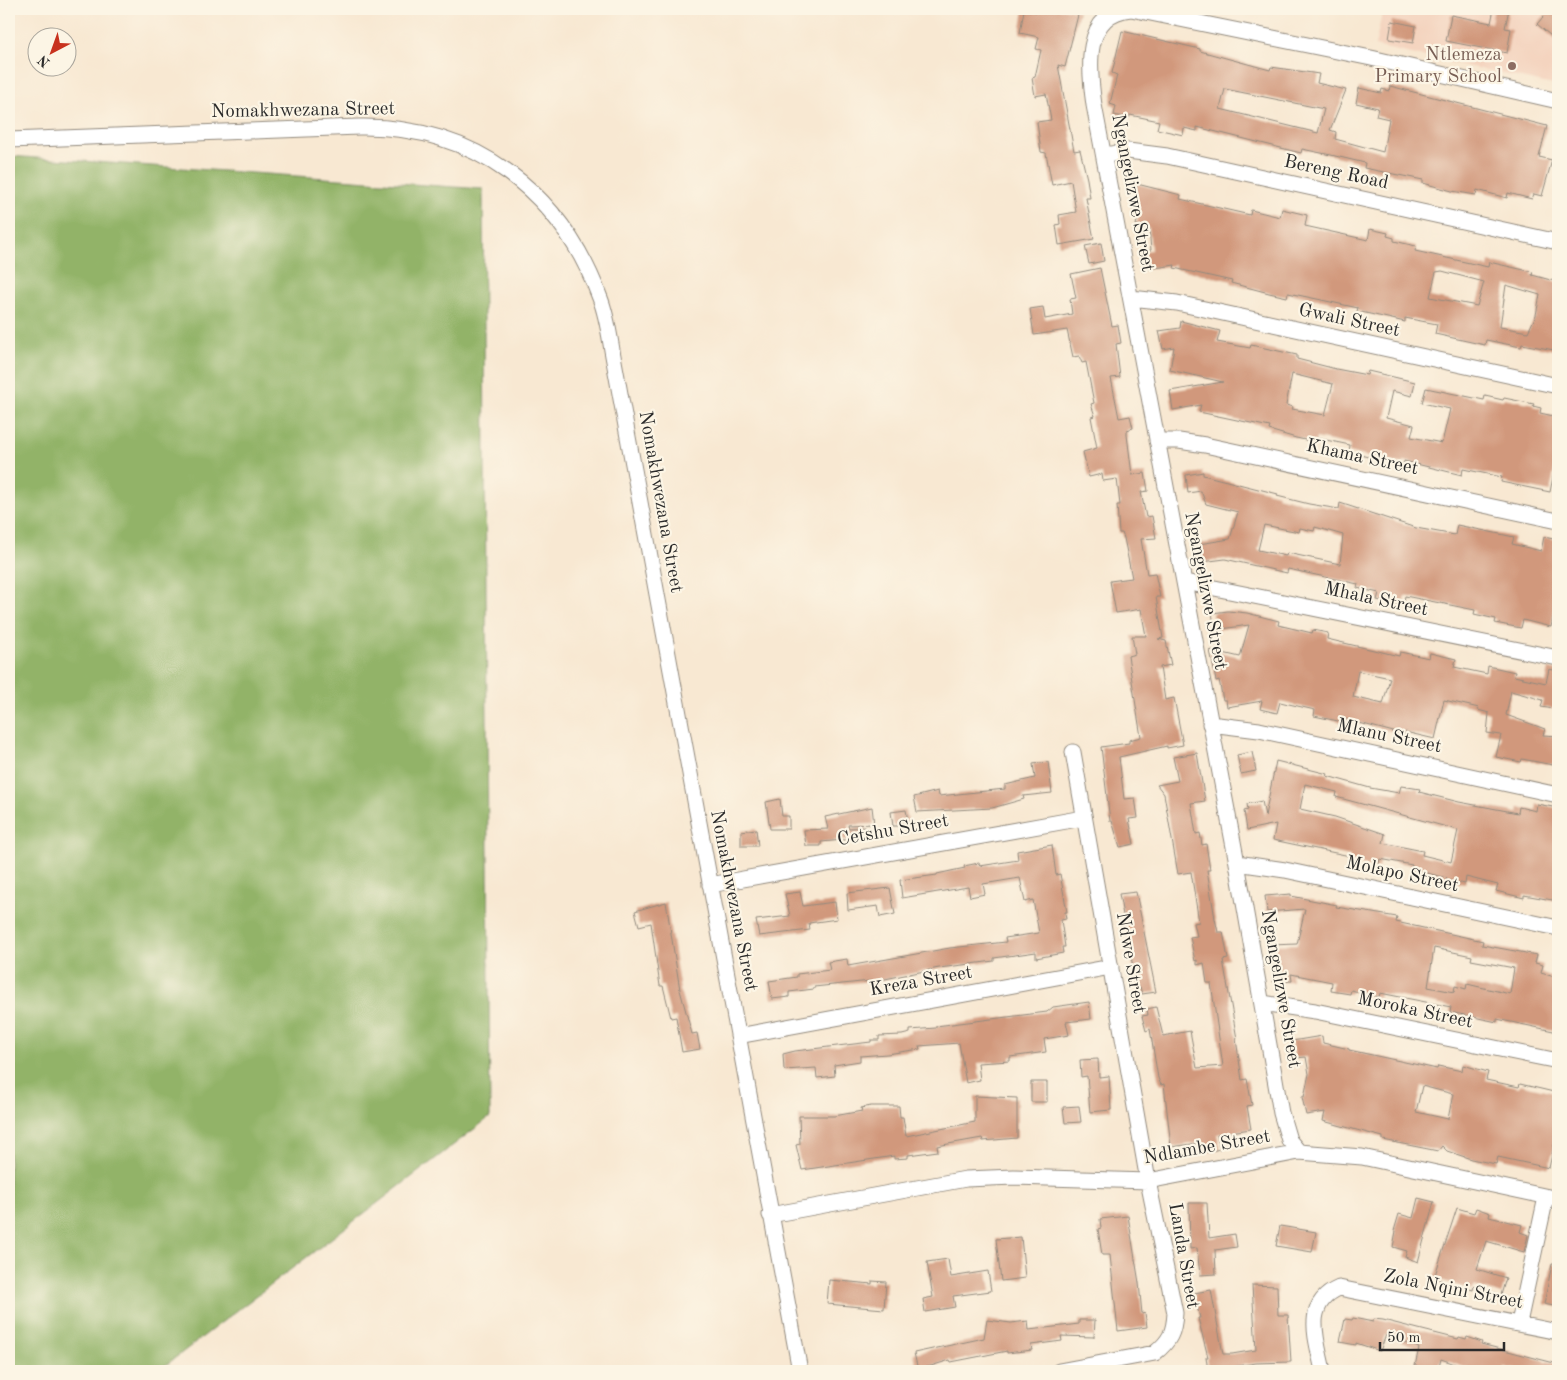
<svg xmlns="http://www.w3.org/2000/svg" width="1567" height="1380" font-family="'Old Standard TT',serif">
<rect width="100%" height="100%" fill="#fcf5e5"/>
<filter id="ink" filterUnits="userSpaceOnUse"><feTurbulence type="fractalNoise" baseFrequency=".02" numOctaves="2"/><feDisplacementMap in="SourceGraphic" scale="10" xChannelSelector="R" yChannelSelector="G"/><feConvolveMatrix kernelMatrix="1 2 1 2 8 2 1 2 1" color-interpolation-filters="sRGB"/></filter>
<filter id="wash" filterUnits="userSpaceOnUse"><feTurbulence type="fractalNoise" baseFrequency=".0096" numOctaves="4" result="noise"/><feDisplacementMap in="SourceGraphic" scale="20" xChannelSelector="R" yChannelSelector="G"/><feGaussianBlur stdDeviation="1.12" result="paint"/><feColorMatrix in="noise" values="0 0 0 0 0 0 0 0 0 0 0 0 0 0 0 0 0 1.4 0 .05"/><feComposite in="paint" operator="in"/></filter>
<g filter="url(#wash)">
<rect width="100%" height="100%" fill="#f8e8d2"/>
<path fill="#f4d4bf" d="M1383 9H1558V86L1375 46Z"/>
<path fill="#92b367" stroke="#5e6f49" d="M9 156 483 189 490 1117 158 1371H9Z"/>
<g id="blocks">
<path fill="#d1987b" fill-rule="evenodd" d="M1037 9H1068L1079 11 1065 67 1058 65 1074 151 1080 150 1087 179 1090 198H1086L1094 239 1059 245 1056 225 1060 224 1059 215 1076 212 1071 181 1052 185 1046 153 1041 152 1037 122 1051 120 1046 94 1035 96 1032 78 1035 77 1041 50 1036 49 1039 37 1020 33 1024 10 1036 12Z
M1494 9H1509L1505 28 1511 29 1507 53 1446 41 1451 15 1491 23Z
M1550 9H1558V42L1537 24Z
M1392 21 1416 26 1413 43 1389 39Z
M1122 31 1200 49V51L1270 70 1271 67 1319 74 1317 83 1346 90 1330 130 1336 132 1335 139 1383 152 1389 119 1376 116 1378 108 1356 103 1359 88 1381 93 1382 89 1389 91 1390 86 1547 126 1539 157 1552 160 1542 196 1534 194 1532 199 1508 193 1507 198 1477 190 1476 195 1452 191 1423 183V180L1364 168 1365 163 1331 155 1302 149 1301 153 1197 127V131L1184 128 1183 135 1157 129 1159 121 1130 115 1129 118 1114 115 1116 106 1110 104 1117 75 1112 73ZM1225 89 1324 109 1318 133 1220 109Z
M1137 184 1181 195 1180 199 1250 215 1251 210 1280 217 1282 209 1307 215 1305 226 1368 240 1370 229 1388 233 1387 236 1394 238V241L1416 246 1415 251 1488 267 1489 262 1533 272 1532 275 1558 282V327L1554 350 1522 344 1521 347 1486 340 1485 345 1435 334 1437 324 1405 318V322L1357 311 1358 308 1317 299 1288 293 1287 297 1269 293 1231 283 1232 281 1174 268 1175 265 1148 269 1145 251 1151 250 1149 228 1136 225 1139 213 1133 211ZM1442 271 1484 282 1477 306 1430 297 1436 272ZM1506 285 1540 295 1536 315 1528 332 1500 327Z
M1101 243 1104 261 1089 264 1085 246Z
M1100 268 1112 326 1118 325 1121 343 1116 344 1120 377 1111 378 1119 418 1130 416 1133 428 1127 430V435L1132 475 1145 473 1148 491 1141 492 1146 517 1152 516 1156 538 1141 539 1147 574 1155 573 1160 597H1156L1163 638 1158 639 1166 641 1171 665 1160 667 1165 700 1174 698 1183 745 1167 748V746L1119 757 1124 799 1135 798 1138 818 1129 819 1134 844 1120 847 1112 821H1110L1101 747 1129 743V740L1141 737 1128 656 1135 654 1132 636H1146L1141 609 1116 613 1110 581 1132 578 1124 538 1122 533H1119L1117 505H1120L1117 479 1103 481 1102 474 1089 477 1083 452 1097 448 1091 417 1095 416 1091 404 1094 403 1086 362 1082 363 1079 356 1073 357 1067 330 1034 335 1030 309 1043 307 1045 319 1072 314 1070 299 1076 298 1071 274Z
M1181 321 1220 331 1217 342 1250 348 1251 345 1297 355V359L1336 369 1367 375 1368 371 1415 382 1412 396 1392 391 1386 418 1414 425 1411 437 1442 443 1450 409 1422 403 1426 388 1484 400 1485 396 1503 400 1504 398 1534 404 1533 406 1541 408 1540 413 1558 417 1555 443 1558 444V452L1550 492 1501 482 1502 477 1463 469 1462 475 1404 461V464L1368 457 1349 452 1350 445 1316 438 1315 442 1296 438 1269 430 1270 427 1199 412 1201 405 1173 410 1170 391 1223 382 1170 370 1174 347 1163 349 1159 331 1180 328ZM1292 374 1333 384 1325 415 1292 409 1293 407 1286 405Z
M1203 472V475L1278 494 1277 496 1309 504 1339 509 1340 503 1416 528 1455 535 1457 525 1514 537 1512 544 1541 551 1544 537 1558 540V595L1551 627 1523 620 1521 628 1495 623 1496 619 1474 614 1475 610 1405 596 1403 606 1377 600 1379 593 1357 588 1358 584 1288 569 1287 573 1225 559 1202 562 1199 544 1230 539 1238 512 1206 504 1201 491 1188 493 1186 475ZM1264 525 1299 532 1300 528 1314 531 1315 527 1343 535 1340 564 1287 553 1286 556 1258 550Z
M1228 611 1247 613 1279 621 1278 625 1312 633 1313 630 1328 633 1327 639 1399 656 1400 652 1429 658 1430 653 1456 659 1454 667 1487 674 1488 666 1515 672 1514 676 1546 683 1549 669 1558 671V702L1555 701 1554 709 1541 707 1543 700 1511 691 1506 715 1545 729 1543 735 1558 736 1553 765 1522 759 1521 762 1496 757 1501 735 1487 733 1489 713 1478 710 1479 708 1444 700 1435 739 1405 732V735L1344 719 1343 722 1314 716 1315 710 1280 702 1277 713 1260 709 1262 701 1227 707 1226 700H1223L1219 680 1216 681 1210 650 1240 657 1249 625 1215 630 1212 613ZM1358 671 1390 678 1383 704 1353 697Z
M1252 752 1256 771 1241 774 1237 755Z
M1197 753 1205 801 1191 803 1196 834 1200 833 1202 845 1206 844 1210 870H1207L1215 919 1218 932H1223L1228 959 1223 960 1237 1039H1236L1242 1080 1247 1079 1252 1105 1247 1106 1251 1129 1217 1134 1220 1149 1202 1153 1199 1143 1171 1147 1164 1084 1161 1085 1158 1078 1150 1029 1146 1031 1142 1016 1148 1015 1147 1009 1156 1007 1163 1036 1190 1031 1197 1068 1223 1066 1211 983H1207L1204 963 1197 965V960L1195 961 1190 937 1197 936 1194 923 1199 922 1191 872 1178 874 1164 794 1157 785 1178 781 1173 757Z
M1276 761 1328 774 1327 776 1370 788 1399 793 1401 786 1420 789 1419 792 1459 802 1518 813 1519 807 1536 811 1537 804 1558 808V901L1524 895V898L1496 891 1498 885 1466 877 1465 884 1446 880 1447 878 1411 869 1412 865 1380 859 1378 868 1349 861 1350 856 1273 840 1276 824 1247 830 1244 811 1248 810 1247 804 1262 801 1265 816ZM1305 784 1337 792 1336 797 1458 830 1451 862 1422 855 1423 851 1383 843 1385 834 1335 817 1300 809Z
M1048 762 1052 793 1023 796 1024 799 992 808 917 812 914 797 938 791 939 796 1005 789V785L1035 778 1033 764Z
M780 799 782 816H789V829H770L766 802Z
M872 807 874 824 848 825 849 828 865 827 866 838 821 842V846H806L804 830 828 829 825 817Z
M906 810 909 826H893L891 812Z
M756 829 758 846H741V831Z
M1052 845 1056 875 1060 874 1067 912H1065L1066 919 1061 920 1065 947H1062L1063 953 1036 958V952L994 958V961L939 968 880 980 814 987V989L789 992V997L772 999 769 981 797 977V974L830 970 828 962 847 959 848 966 950 948 1006 942 1005 938 1039 933 1033 900 1025 902 1020 878 983 884 985 894 970 897 968 887 902 898 900 880 937 875V874L965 868 964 866 979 863 980 866 1018 860 1017 851Z
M890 888 895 914 880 917 878 906 848 910 847 893Z
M800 892 803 906 835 902 837 919 809 923 810 930 759 936 756 920 790 916 785 894Z
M1136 892 1156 992 1142 994 1140 987 1137 988 1119 894Z
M1291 894V896L1337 905 1336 907 1397 917 1396 922 1483 941 1482 945 1537 955 1535 963 1543 965 1541 973 1558 978V1032L1497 1019V1022L1450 1012 1451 1007 1380 993 1379 997 1351 990 1350 994 1331 991 1332 982 1291 974 1292 981 1273 982 1271 945 1297 944 1305 909 1267 912 1265 896ZM1434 948 1472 956 1471 960 1514 968 1510 994 1467 984 1466 989 1455 986 1454 992 1428 987Z
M666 902 680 990 692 1034 697 1033 700 1049 682 1052 676 1017 671 1018 663 986H660L651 923 639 926 635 911Z
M1089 1002 1091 1019 1066 1022 1069 1035 1044 1039 1046 1052 1010 1057V1061L978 1063 980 1080 966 1083 959 1043 919 1046 920 1049 887 1054 860 1056V1061L834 1065 835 1076 817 1078 816 1068 784 1070 783 1054 795 1051 871 1042V1040H879V1036L902 1035 910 1033V1030L936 1028V1026L1047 1012 1053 1007Z
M1322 1036 1323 1043 1349 1049V1050L1437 1069 1438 1066 1462 1071 1463 1065 1488 1072 1486 1080 1519 1087 1520 1084 1558 1093V1127L1549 1168 1498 1157 1496 1164 1471 1159 1447 1151 1442 1146 1438 1151 1383 1140V1137L1323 1121 1325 1112 1306 1115 1302 1097H1304L1309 1074 1306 1057 1295 1058 1292 1041ZM1422 1086 1453 1094 1448 1119 1416 1112Z
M1098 1059 1099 1077 1109 1076 1111 1110 1090 1112 1087 1076 1081 1077 1080 1060Z
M1031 1082H1047V1102H1031Z
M975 1096 1017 1098V1138L983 1141 982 1138 937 1146 938 1151 908 1155V1158L894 1159V1156L802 1170 796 1145 800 1144 799 1116H834L862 1111 861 1108 871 1106H899L900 1117H903L906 1136 975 1122Z
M1079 1106 1081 1122 1065 1123 1063 1107Z
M1418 1198 1434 1202 1418 1262 1405 1257 1407 1251 1393 1247 1396 1231H1394L1399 1214 1413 1218Z
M1189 1203H1207L1209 1238 1235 1234 1237 1247 1215 1250 1216 1274 1200 1275 1197 1248 1190 1249Z
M1457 1208 1474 1213 1476 1208 1490 1213 1489 1217 1522 1225 1520 1232 1528 1235 1524 1252 1486 1241 1477 1269 1506 1278 1501 1295 1474 1286 1473 1290 1434 1278Z
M1128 1216 1139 1283 1142 1314 1145 1313 1147 1327 1118 1331 1110 1255H1102L1098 1229 1101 1228 1100 1219Z
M1280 1226 1316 1232 1312 1252 1276 1246Z
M1021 1237 1025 1278 1001 1281 996 1239Z
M948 1259 951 1277 988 1271 991 1291 953 1296 955 1307 925 1312 923 1299 933 1297 927 1262Z
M1552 1264H1558V1307L1544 1304Z
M829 1280 872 1284V1281L886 1282 884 1309 827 1304Z
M1252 1285 1277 1286 1278 1315H1288L1291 1362 1256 1363 1208 1371 1206 1357H1208L1198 1318H1200L1194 1293 1211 1290 1223 1354H1232L1256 1350Z
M1353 1318 1373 1322 1374 1319 1383 1320 1458 1339 1459 1337 1466 1339 1467 1337 1482 1342 1481 1344 1558 1364V1371H1521L1504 1367 1503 1371H1475L1441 1359 1438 1371 1415 1366 1419 1348 1386 1335 1380 1351 1356 1343V1345L1340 1342 1345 1319 1352 1320Z
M987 1320 1011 1323 1028 1321 1029 1330 1079 1324V1320H1095L1094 1337 1061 1336 1062 1341 1031 1345 1032 1350 1007 1353V1351L951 1362 950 1360 918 1370 914 1353 984 1338Z"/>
</g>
</g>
<g filter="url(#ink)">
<use href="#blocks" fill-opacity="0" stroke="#928a7e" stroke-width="1"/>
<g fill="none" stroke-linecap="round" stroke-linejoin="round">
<defs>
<path id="minor" d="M9 140 359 127C474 125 561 192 600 298 608 318 610 341 614 361L800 1371
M1106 155 1128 151 1167 156 1558 242
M1131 298 1177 303 1558 386
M1157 441H1179L1205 445 1558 521
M1185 582 1558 658
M1210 724 1259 730 1558 795
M1237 863 1285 870 1558 928
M710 885 1083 818
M1262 1003 1315 1011 1558 1061
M738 1036 1111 967
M1299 1152 1289 1140 1281 1113 1237 863 1094 105C1089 70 1082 13 1131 9L1371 58 1558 101
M770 1215 966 1179 1014 1177 1148 1181 1299 1152 1362 1157 1558 1199
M1519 1323 1546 1197
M1059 1371 1155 1353C1170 1341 1174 1332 1175 1313L1148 1181 1073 752
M1323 1371C1317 1340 1302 1304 1339 1288L1558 1332"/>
</defs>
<use href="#minor" stroke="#928a7e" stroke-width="17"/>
<use href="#minor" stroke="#fff" stroke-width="15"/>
</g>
</g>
<circle fill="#8d6e63" stroke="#fcf5e5" stroke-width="2" cx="1512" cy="66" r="5"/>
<g text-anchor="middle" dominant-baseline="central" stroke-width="4.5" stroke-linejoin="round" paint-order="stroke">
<g font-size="19" fill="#785e54" stroke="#fcf5e5" text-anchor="end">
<text x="1502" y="55">Ntlemeza<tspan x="1502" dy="22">Primary School</tspan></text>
</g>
<g font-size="19" fill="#2b2b2b" stroke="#fcf5e5">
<text transform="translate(303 111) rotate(-1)">Nomakhwezana Street</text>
<text transform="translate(1336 173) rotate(12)">Bereng Road</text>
<text transform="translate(1132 193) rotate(79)">Ngangelizwe Street</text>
<text transform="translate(1349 321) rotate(12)">Gwali Street</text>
<text transform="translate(1362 458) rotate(12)">Khama Street</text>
<text transform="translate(660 502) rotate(80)">Nomakhwezana Street</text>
<text transform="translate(1205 591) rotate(79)">Ngangelizwe Street</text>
<text transform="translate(1376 600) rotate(12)">Mhala Street</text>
<text transform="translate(1389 737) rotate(12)">Mlanu Street</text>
<text transform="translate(893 831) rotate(-10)">Cetshu Street</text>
<text transform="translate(1402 875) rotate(12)">Molapo Street</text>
<text transform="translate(733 901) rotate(79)">Nomakhwezana Street</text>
<text transform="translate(1130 963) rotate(80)">Ndwe Street</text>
<text transform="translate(921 982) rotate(-10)">Kreza Street</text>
<text transform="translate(1280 989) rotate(80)">Ngangelizwe Street</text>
<text transform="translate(1415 1011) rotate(12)">Moroka Street</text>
<text transform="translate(1207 1148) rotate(-10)">Ndlambe Street</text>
<text transform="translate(1183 1256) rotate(80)">Landa Street</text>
<text transform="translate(1453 1290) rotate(11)">Zola Nqini Street</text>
</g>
</g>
<rect width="1567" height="1380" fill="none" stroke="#fcf5e5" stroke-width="30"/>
<g transform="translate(52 52) rotate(221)"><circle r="24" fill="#fcf5e5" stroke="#a8a49b"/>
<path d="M0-4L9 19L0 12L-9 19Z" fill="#c8321e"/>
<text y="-8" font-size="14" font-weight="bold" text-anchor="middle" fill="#2b2b2b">N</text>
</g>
<path d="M1380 1342v8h124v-8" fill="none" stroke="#2b2b2b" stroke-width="2.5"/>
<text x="1387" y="1342" font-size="15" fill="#2b2b2b" stroke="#fcf5e5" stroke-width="4" paint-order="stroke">50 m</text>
</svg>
